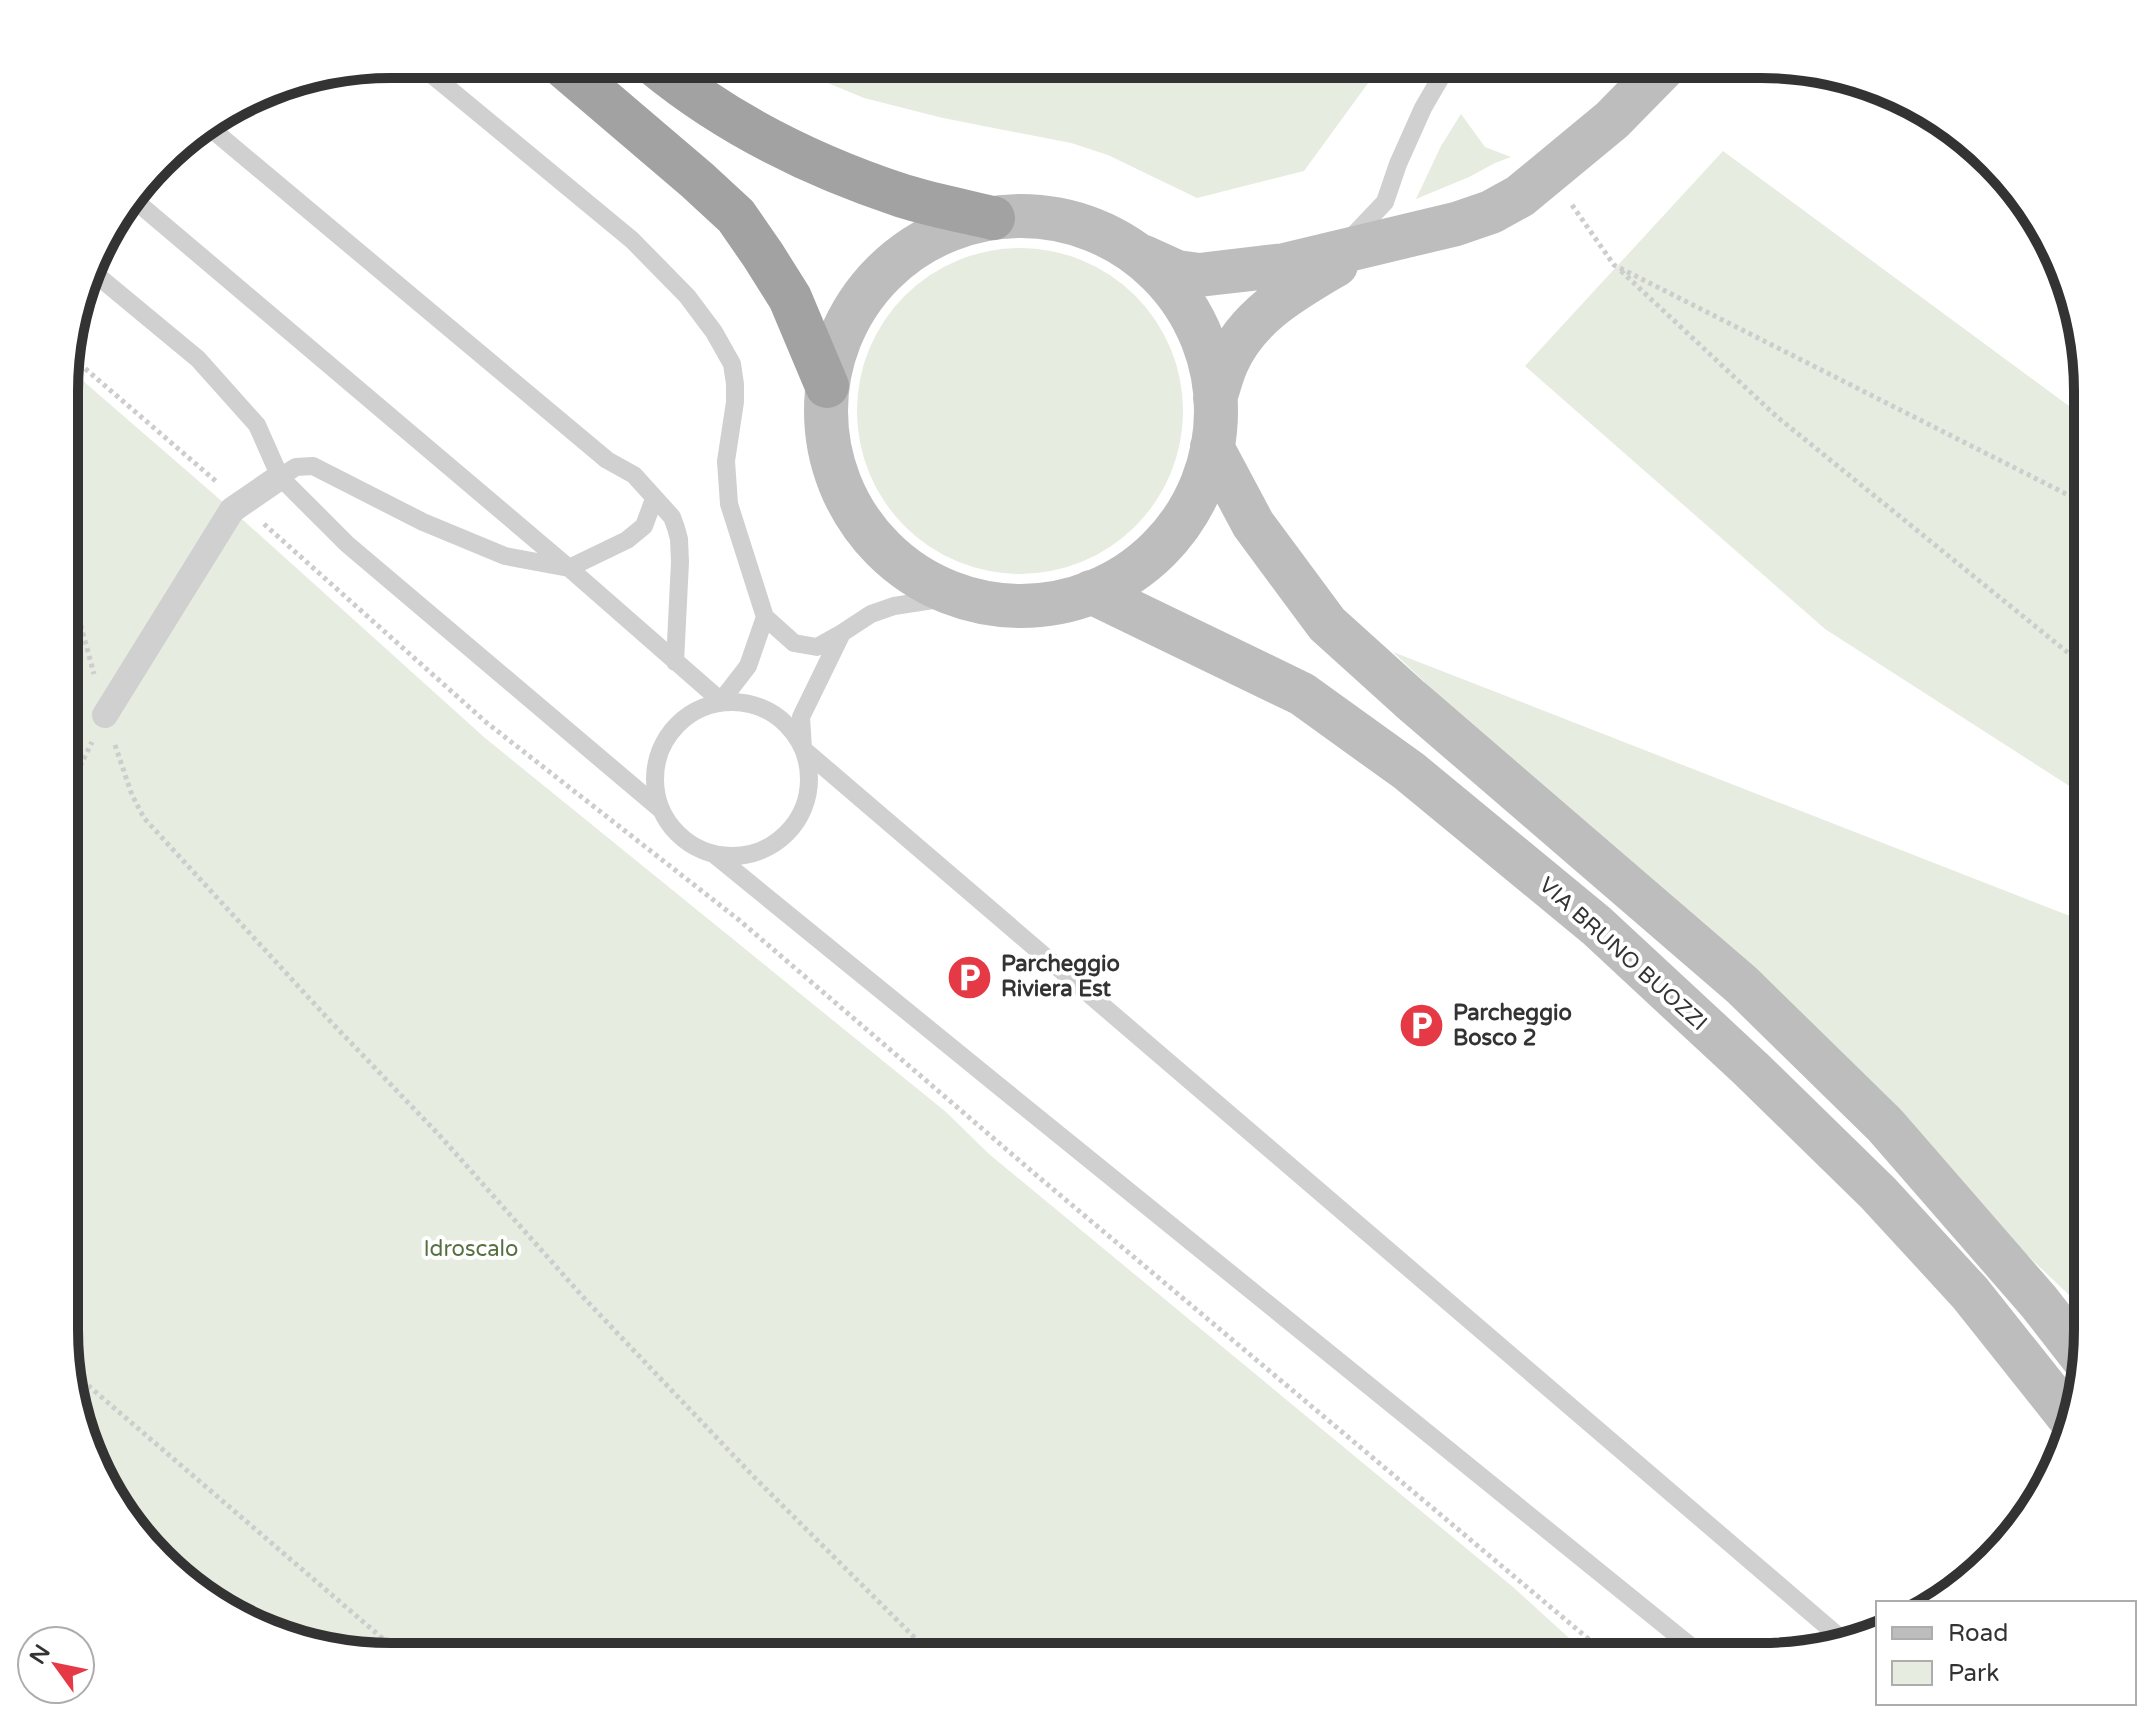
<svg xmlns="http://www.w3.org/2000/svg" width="2152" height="1721" font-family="'Varela Round',sans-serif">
<rect width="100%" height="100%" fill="#fff"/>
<path fill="#e6ecdf" d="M790 64H1382L1304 171 1197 198 1108 155 1071 143 943 118 864 98 816 78Z
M1461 114 1485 147 1511 157 1495 163 1469 177 1416 199 1441 146Z
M1723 151 2088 420V798L1825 629 1525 366Z
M857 411a163 163 0 1 1 326 0a163 163 0 1 1-326 0Z
M67 367 232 510 485 738 946 1112 989 1154 1513 1587 1590 1657 370 1656 266 1632 175 1576 98 1474 65 1352Z
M1393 652 2088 923 2087 1312Z"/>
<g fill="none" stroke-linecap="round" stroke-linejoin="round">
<path stroke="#cdcdcd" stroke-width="5" stroke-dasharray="4 4" stroke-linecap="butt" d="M1572 205 1614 265 2088 505
M1621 271 1776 416 2088 669
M67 353 218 483
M264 524 487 723 739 920 1035 1174 1610 1657
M66 571 94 674
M115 745 132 795 144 818 331 1022 441 1137 583 1297 754 1477 934 1657
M66 795 92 742
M70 1370 403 1656"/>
<path stroke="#d0d0d0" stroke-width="18" d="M419 64 632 240 687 296 714 332 732 364 735 384V402L726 461 729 504 765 617 794 643 817 647 842 633 871 614 894 606 959 596
M208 126 607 460 634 475 672 517 676 528 679 539 680 562 675 662
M132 198 569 568 721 701 748 666 765 617
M1348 241 1385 202 1398 164 1423 108 1448 65
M93 272 198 359 257 425 280 477 347 544 660 809
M280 477 296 467 313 466 423 522 505 556 569 568 627 540 644 526 654 499
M842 633 801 717 803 749 1844 1641
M655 779a77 77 0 1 1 154 0a77 77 0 1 1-154 0Z
M715 855 995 1083 1704 1657"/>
<path stroke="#d0d0d0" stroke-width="26" d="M105 715 232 510 280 477"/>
<path stroke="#bdbdbd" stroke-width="44" d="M826 411a195 195 0 1 1 390 0a195 195 0 1 1-390 0Z
M1144 257 1177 272 1199 275 1285 265 1456 224 1491 212 1520 196 1612 120 1666 65
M1215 398C1219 387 1222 374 1227 363 1248 315 1294 290 1336 265
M1212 447 1253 524 1327 624 1410 699 1742 985 1885 1125 2039 1302 2085 1361
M1091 592 1302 694 1409 771 1597 926 1751 1069 1878 1193 1970 1293 2071 1420"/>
<path stroke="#a2a2a2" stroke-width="44" d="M561 64 697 180 736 216 763 255 790 298 827 386
M654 64C728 125 812 166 903 196 932 205 963 211 993 218"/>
</g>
<defs>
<symbol id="parking-disc" viewBox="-11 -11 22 22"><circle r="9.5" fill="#e63946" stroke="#fff"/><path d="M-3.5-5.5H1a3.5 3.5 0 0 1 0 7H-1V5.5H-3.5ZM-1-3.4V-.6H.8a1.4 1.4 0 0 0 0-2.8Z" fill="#fff"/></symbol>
</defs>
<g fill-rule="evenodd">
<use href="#parking-disc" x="944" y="952" width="51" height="51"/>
<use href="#parking-disc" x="1396" y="1000" width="51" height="51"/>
</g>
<g text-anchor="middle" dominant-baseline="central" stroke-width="8" stroke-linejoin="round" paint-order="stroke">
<g font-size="22" fill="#333" stroke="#fff">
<text transform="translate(1623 954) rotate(42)">VIA BRUNO BUOZZI</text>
</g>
<g font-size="22" font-weight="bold" fill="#333" stroke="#fff" text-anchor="start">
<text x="1001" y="964">Parcheggio<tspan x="1001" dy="25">Riviera Est</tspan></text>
<text x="1453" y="1013">Parcheggio<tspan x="1453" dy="25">Bosco 2</tspan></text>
</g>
<g font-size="22" fill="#56703f" stroke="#fff">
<text x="471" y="1249">Idroscalo</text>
</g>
</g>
<path d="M0 0H2152V1721H0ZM391 78H1761A313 313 0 0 1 2074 391V1330A313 313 0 0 1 1761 1643H391A313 313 0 0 1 78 1330V391A313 313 0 0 1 391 78Z" fill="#fff" fill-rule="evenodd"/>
<path fill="none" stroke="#333" stroke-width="10" d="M391 78H1761A313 313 0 0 1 2074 391V1330A313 313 0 0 1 1761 1643H391A313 313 0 0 1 78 1330V391A313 313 0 0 1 391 78Z"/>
<rect x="1876" y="1601" width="260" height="104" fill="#ffffff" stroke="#adadad" stroke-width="2"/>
<rect x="1892" y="1627" width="40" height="12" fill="#bdbdbd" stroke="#adadad" stroke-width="2"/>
<text x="1948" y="1641" font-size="24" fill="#333333">Road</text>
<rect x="1892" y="1661" width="40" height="24" fill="#e6ecdf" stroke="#adadad" stroke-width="2"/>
<text x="1948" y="1681" font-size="24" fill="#333333">Park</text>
<g transform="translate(56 1665) rotate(303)"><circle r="38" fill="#ffffff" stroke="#adadad" stroke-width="2"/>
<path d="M0-6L14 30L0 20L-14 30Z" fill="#e63946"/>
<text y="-12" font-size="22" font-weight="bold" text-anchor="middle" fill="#333333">N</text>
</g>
</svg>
